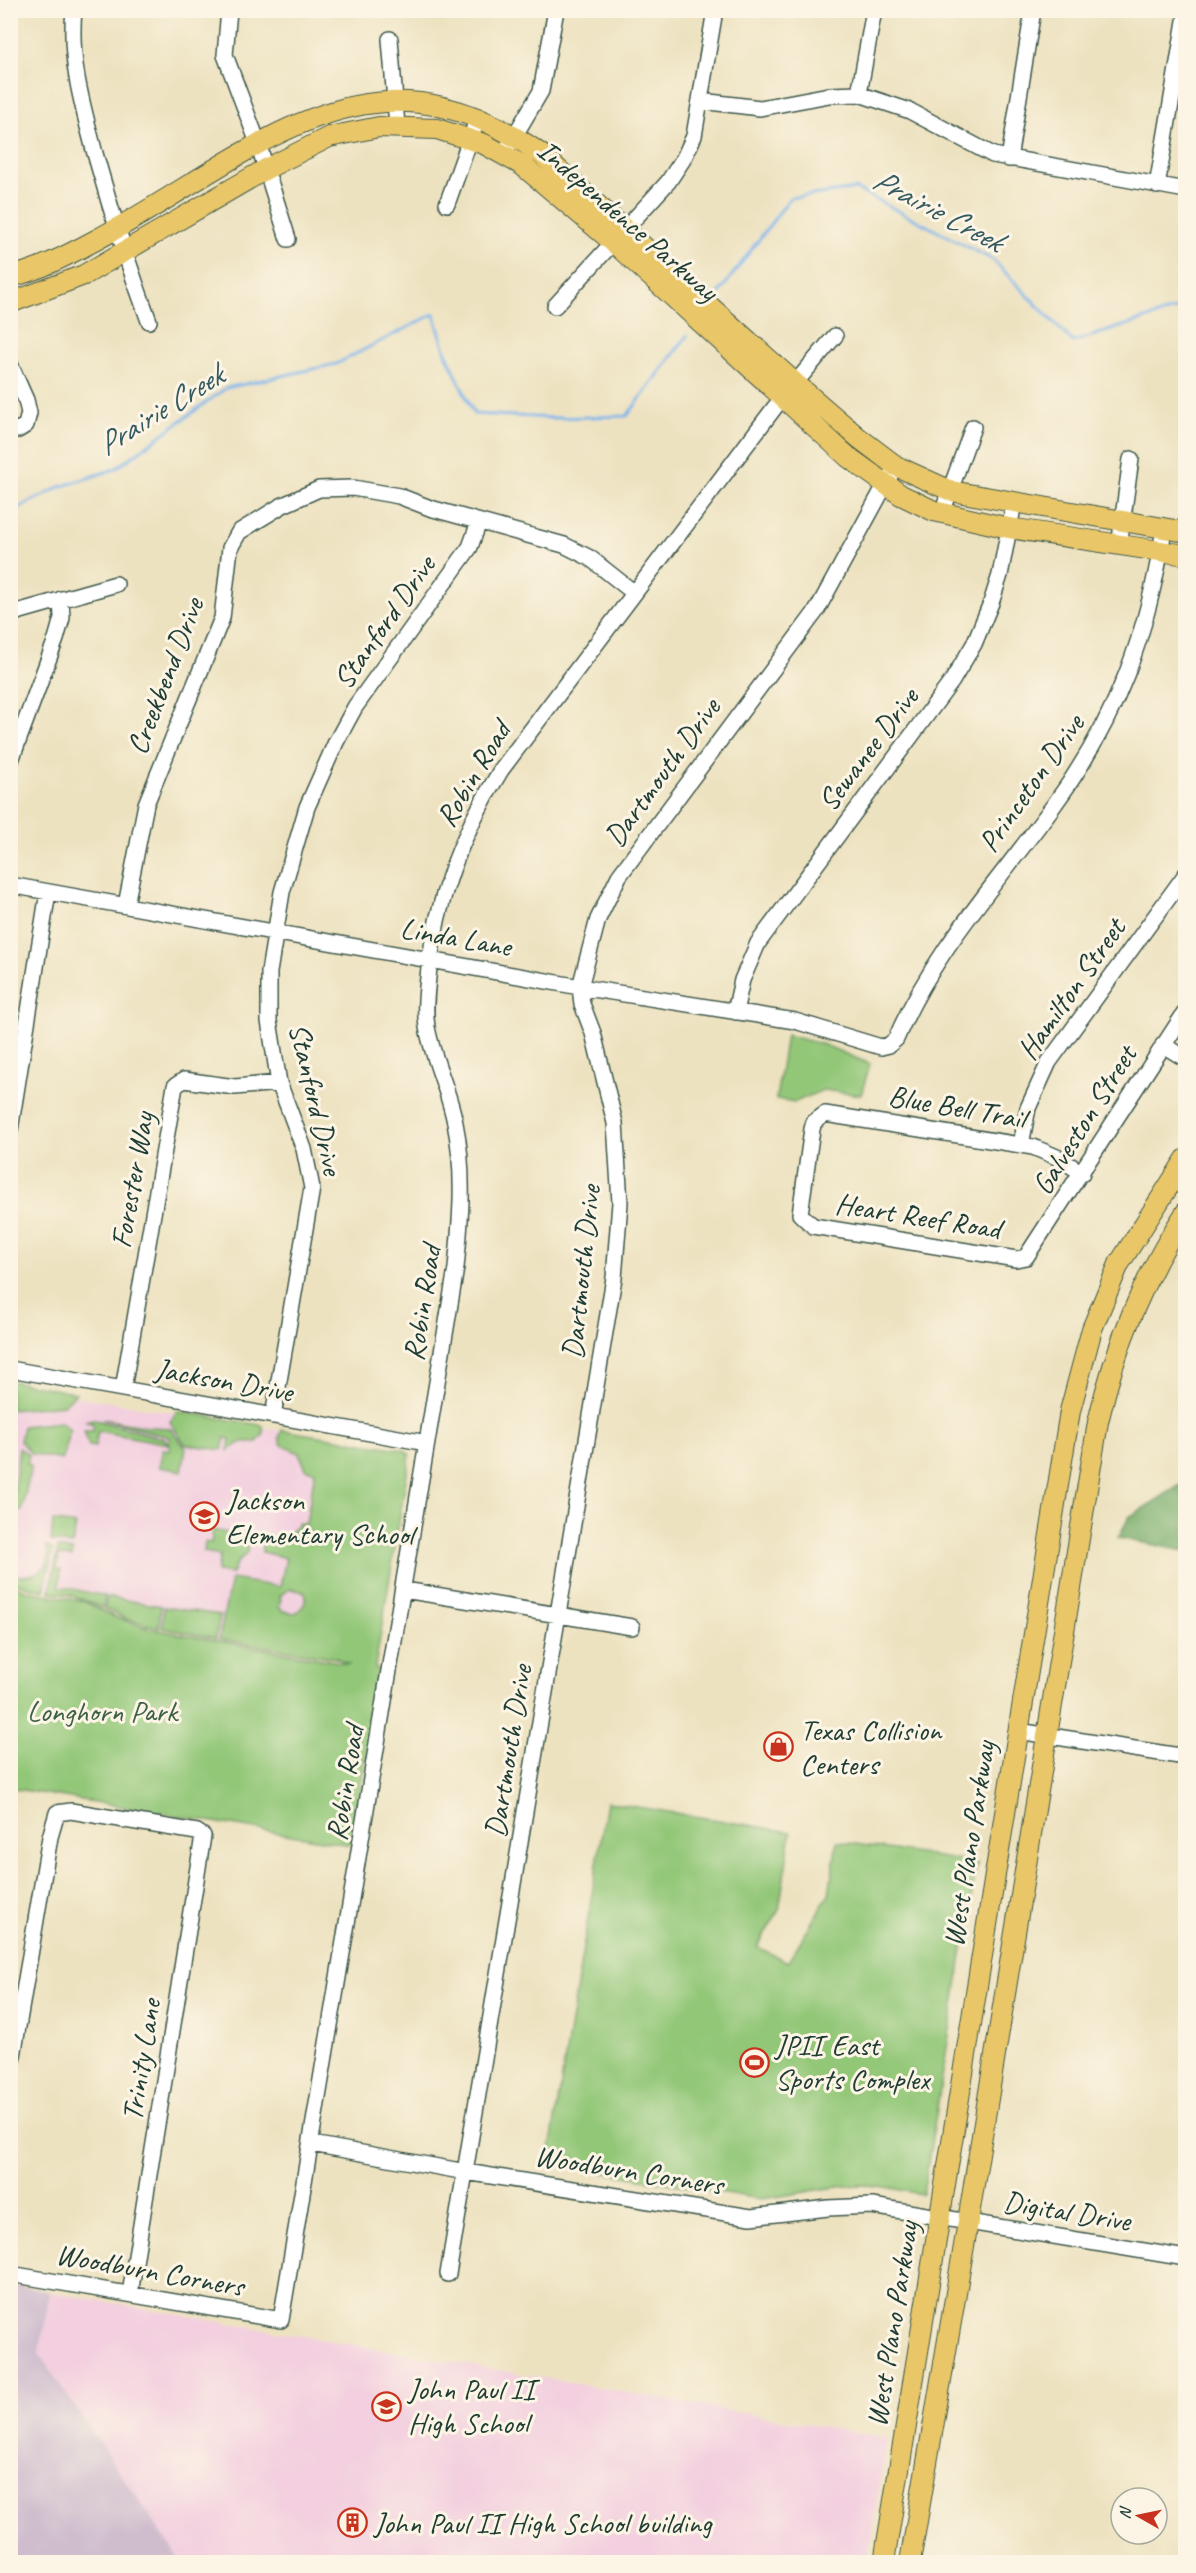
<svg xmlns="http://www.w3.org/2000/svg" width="1196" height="2573" font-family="Caveat,sans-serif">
<rect width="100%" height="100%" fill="#fcf5e5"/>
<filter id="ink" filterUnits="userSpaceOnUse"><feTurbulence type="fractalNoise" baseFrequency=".0167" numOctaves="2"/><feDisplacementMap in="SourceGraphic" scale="12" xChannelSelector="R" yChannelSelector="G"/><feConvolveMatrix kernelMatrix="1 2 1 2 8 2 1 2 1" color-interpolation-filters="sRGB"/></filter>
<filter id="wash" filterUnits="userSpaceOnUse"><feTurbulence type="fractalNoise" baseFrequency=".008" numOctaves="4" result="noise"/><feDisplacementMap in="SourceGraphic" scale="24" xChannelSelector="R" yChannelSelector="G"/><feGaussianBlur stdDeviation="1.35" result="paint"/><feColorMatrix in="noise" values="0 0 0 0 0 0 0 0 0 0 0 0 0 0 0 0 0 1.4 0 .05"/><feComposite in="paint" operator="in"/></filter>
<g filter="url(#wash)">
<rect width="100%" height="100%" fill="#ede2c0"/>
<path fill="#f3cfdf" d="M10 1385 410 1453 376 1665 136 1623 79 1597 11 1581Z
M50 2292 887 2438 867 2562H181L39 2354Z"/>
<path fill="#cfbdce" d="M11 2284 50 2292 39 2354 181 2562H11Z"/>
<path fill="#93c778" stroke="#598256" stroke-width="1.5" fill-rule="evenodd" d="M786 1035 822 1044 870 1064 861 1095 823 1090 795 1102 776 1099Z
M10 1381H11L76 1393 64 1405 11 1410Z
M177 1411 255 1424 263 1426 264 1434 257 1442H242L228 1451 230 1439 225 1438 222 1450 185 1444 170 1422Z
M92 1419 165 1439 168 1444 98 1431 95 1447 89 1446 84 1431H93L94 1425 86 1421Z
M102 1419 148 1427 170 1428 186 1448 182 1471 159 1467 163 1449 170 1450 169 1437Z
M61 1422 70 1430 62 1460 32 1454 20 1441 23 1426Z
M282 1430 405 1450 410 1455 375 1668 380 1670 351 1845 11 1788V1585L32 1592 83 1601 117 1618 151 1629 350 1664 336 1658 219 1639 231 1579 280 1587 286 1558 262 1552V1541L264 1538H285L299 1523 306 1524 315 1471 306 1469 299 1453 282 1445 279 1438ZM290 1589 305 1592C308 1602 302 1608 296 1613L283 1611 279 1607 281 1598 279 1596Z
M19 1448 29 1455 27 1464 31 1465 22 1511 13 1509 11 1512Z
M53 1521 76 1525 72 1545 51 1541Z
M213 1530 248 1537 247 1553 236 1564 232 1574 217 1572 220 1555 204 1552 205 1542 211 1543Z
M47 1546 53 1550 44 1591 11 1582V1575C31 1578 54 1573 47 1546Z
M58 1548 73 1551 72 1557 59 1555 57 1569 61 1570 59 1586 105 1596 103 1608 71 1595 50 1592Z
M107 1597 161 1606 159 1628 126 1619 105 1609Z
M164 1607 220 1615 216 1638 162 1628Z
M607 1802 791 1832 779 1910 757 1947 788 1962 829 1894 837 1841 977 1863 923 2194C903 2191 882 2185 862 2185 828 2186 795 2195 760 2199L548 2163Z"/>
<path fill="#76ac68" stroke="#4a744e" stroke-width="1.5" d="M1185 1482V1551L1118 1538 1129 1517Z"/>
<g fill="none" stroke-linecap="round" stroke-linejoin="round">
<path stroke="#79b3ea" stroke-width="3" d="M719 293 790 198 856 189 993 260 1073 342 1186 306
M10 512 60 487 115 469 226 388 336 364 434 314 446 353 474 414 552 418 627 416 687 336"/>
</g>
</g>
<g filter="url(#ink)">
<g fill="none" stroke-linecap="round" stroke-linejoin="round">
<defs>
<path id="minor" d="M74 10C69 60 82 103 94 150 110 208 128 264 149 321
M229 10 225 55 258 143 288 239
M390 39 397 126
M859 94 874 10
M701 101 760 108 829 95 859 94 910 111 993 155 1186 190
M508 147 541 91 556 10
M1009 159 1033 10
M1157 186 1186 15
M447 204 478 117
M555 306 668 182 684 158 694 136 715 10
M10 364 26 400 29 413 26 425 18 430 10 429
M942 513 973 427
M1119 546 1131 459
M10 614 116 584
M10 763 56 639 62 618 61 599
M10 885 580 987 795 1021 881 1047 889 1045 896 1039C933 951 999 881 1054 805 1117 719 1148 633 1164 529
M126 905 146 804 222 618 230 548 239 532 281 506 319 489 353 488 399 496 430 508 564 545 590 558 633 592
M735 1012 742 980 758 943 952 681 974 644 991 603 1000 575 1014 503
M1163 1045 1186 1059
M10 1130 48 892
M1021 1145 1028 1108 1049 1062 1186 874
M1082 1173 1059 1158 1033 1147 825 1114 814 1122 812 1129 800 1214 813 1226 1016 1259 1026 1257 1186 1011
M10 1369 427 1443
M123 1389 175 1086 184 1080 235 1087 279 1083
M273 1416 312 1188 304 1149 279 1083 269 1021V972L282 892 307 807 336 742 355 707 470 547 479 522
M404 1590 632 1627
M1018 1731 1186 1757
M10 2074 50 1837 57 1813 71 1811 197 1832 203 1836 130 2294
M312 2144 466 2172 751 2217 828 2208 872 2206 1186 2258
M10 2274 281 2320 456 1268C461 1218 465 1172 455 1123 449 1090 433 1060 427 1027 424 1008 427 988 429 968 437 896 463 831 501 770L775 407 835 336
M448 2274 614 1278 620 1203 615 1123 593 1033 582 1004 580 987 598 919 619 876 817 610 890 476"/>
<path id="major" d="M10 277C39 270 68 255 94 241 248 160 366 27 542 155L795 383 859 438 896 466 951 491 1186 532
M10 303 84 275 266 169 329 137 379 127 437 129 484 144 522 165 613 242 848 457 901 495 934 511 1009 528 1186 555
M884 2562 1070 1411 1092 1329 1119 1264 1186 1159
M910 2562 965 2240 1098 1422C1116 1344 1142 1280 1186 1212"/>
</defs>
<use href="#minor" stroke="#3e5649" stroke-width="18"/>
<use href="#major" stroke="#3e5649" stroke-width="22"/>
<use href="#minor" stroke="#fff" stroke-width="15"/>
<use href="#major" stroke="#e9c769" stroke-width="20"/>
</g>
</g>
<defs>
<symbol id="school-ring" viewBox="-11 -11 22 22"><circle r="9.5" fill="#fcf5e5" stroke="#c8321e" stroke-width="1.5"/><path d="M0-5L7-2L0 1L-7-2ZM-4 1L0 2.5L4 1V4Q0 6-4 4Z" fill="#c8321e"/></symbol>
<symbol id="shop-ring" viewBox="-11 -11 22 22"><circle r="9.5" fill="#fcf5e5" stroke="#c8321e" stroke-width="1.5"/><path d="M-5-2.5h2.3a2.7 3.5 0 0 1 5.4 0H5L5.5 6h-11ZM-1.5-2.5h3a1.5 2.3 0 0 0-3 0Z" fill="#c8321e"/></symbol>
<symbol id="stadium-ring" viewBox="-11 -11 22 22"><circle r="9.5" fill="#fcf5e5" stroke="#c8321e" stroke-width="1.5"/><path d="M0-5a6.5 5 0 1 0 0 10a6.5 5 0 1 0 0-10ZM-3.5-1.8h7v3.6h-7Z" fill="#c8321e"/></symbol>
<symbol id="building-ring" viewBox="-11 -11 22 22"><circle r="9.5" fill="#fcf5e5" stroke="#c8321e" stroke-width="1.5"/><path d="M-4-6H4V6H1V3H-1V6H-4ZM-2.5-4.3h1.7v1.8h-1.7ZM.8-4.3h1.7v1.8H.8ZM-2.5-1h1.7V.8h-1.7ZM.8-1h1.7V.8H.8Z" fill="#c8321e"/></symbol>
</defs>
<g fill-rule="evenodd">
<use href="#school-ring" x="188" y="1500" width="33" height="33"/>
<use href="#shop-ring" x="762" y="1730" width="33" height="33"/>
<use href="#stadium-ring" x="738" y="2046" width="33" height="33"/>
<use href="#school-ring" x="370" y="2390" width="33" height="33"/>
<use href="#building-ring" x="336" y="2506" width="33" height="33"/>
</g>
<g text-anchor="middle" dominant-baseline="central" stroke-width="6" stroke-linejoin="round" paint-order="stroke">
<g font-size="30" fill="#1f3d34" stroke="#fcf5e5">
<text transform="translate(628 220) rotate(41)">Independence Parkway</text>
<text transform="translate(384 622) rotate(-55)">Stanford Drive</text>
<text transform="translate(165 676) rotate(-69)">Creekbend Drive</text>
<text transform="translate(868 749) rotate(-53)">Sewanee Drive</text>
<text transform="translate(662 772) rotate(-54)">Dartmouth Drive</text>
<text transform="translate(473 774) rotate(-59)">Robin Road</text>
<text transform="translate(1031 783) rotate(-55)">Princeton Drive</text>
<text transform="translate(456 937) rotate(10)">Linda Lane</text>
<text transform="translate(1071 989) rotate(-55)">Hamilton Street</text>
<text transform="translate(316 1099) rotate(77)">Stanford Drive</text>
<text transform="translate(957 1107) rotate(10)">Blue Bell Trail</text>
<text transform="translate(1084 1120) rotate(-58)">Galveston Street</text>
<text transform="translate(132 1180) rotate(-80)">Forester Way</text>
<text transform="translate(918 1216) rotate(9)">Heart Reef Road</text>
<text transform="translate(581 1272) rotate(-84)">Dartmouth Drive</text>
<text transform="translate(422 1303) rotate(-81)">Robin Road</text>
<text transform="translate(224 1380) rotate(10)">Jackson Drive</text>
<text transform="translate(508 1751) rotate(-81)">Dartmouth Drive</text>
<text transform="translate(345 1783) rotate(-81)">Robin Road</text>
<text transform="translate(969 1844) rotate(-81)">West Plano Parkway</text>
<text transform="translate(141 2060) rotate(-81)">Trinity Lane</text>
<text transform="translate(629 2170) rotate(9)">Woodburn Corners</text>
<text transform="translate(1067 2211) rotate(9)">Digital Drive</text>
<text transform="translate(150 2270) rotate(10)">Woodburn Corners</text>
<text transform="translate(892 2324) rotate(-81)">West Plano Parkway</text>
</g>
<g font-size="30" fill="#1f3d34" stroke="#fcf5e5" text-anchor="start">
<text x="226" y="1500">Jackson<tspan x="226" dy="34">Elementary School</tspan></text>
<text x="800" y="1730">Texas Collision<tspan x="800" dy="34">Centers</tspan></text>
<text x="775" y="2045">JPII East<tspan x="775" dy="34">Sports Complex</tspan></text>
<text x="408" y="2389">John Paul II<tspan x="408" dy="34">High School</tspan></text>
<text x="374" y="2523">John Paul II High School building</text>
</g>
<g font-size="30" fill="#3c6045" stroke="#fcf5e5">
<text x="102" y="1711">Longhorn Park</text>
</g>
<g font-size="32" font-style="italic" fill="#365a62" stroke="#fcf5e5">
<text transform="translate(938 210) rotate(28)">Prairie Creek</text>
<text transform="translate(160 410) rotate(-32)">Prairie Creek</text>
</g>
</g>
<rect width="1196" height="2573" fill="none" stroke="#fcf5e5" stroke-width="36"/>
<g transform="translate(1139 2516) rotate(279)"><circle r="28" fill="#fcf5e5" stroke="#a4ab9e" stroke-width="1.5"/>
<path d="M0-4.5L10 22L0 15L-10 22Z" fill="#c8321e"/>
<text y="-9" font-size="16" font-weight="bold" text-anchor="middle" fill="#1f3d34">N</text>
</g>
</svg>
